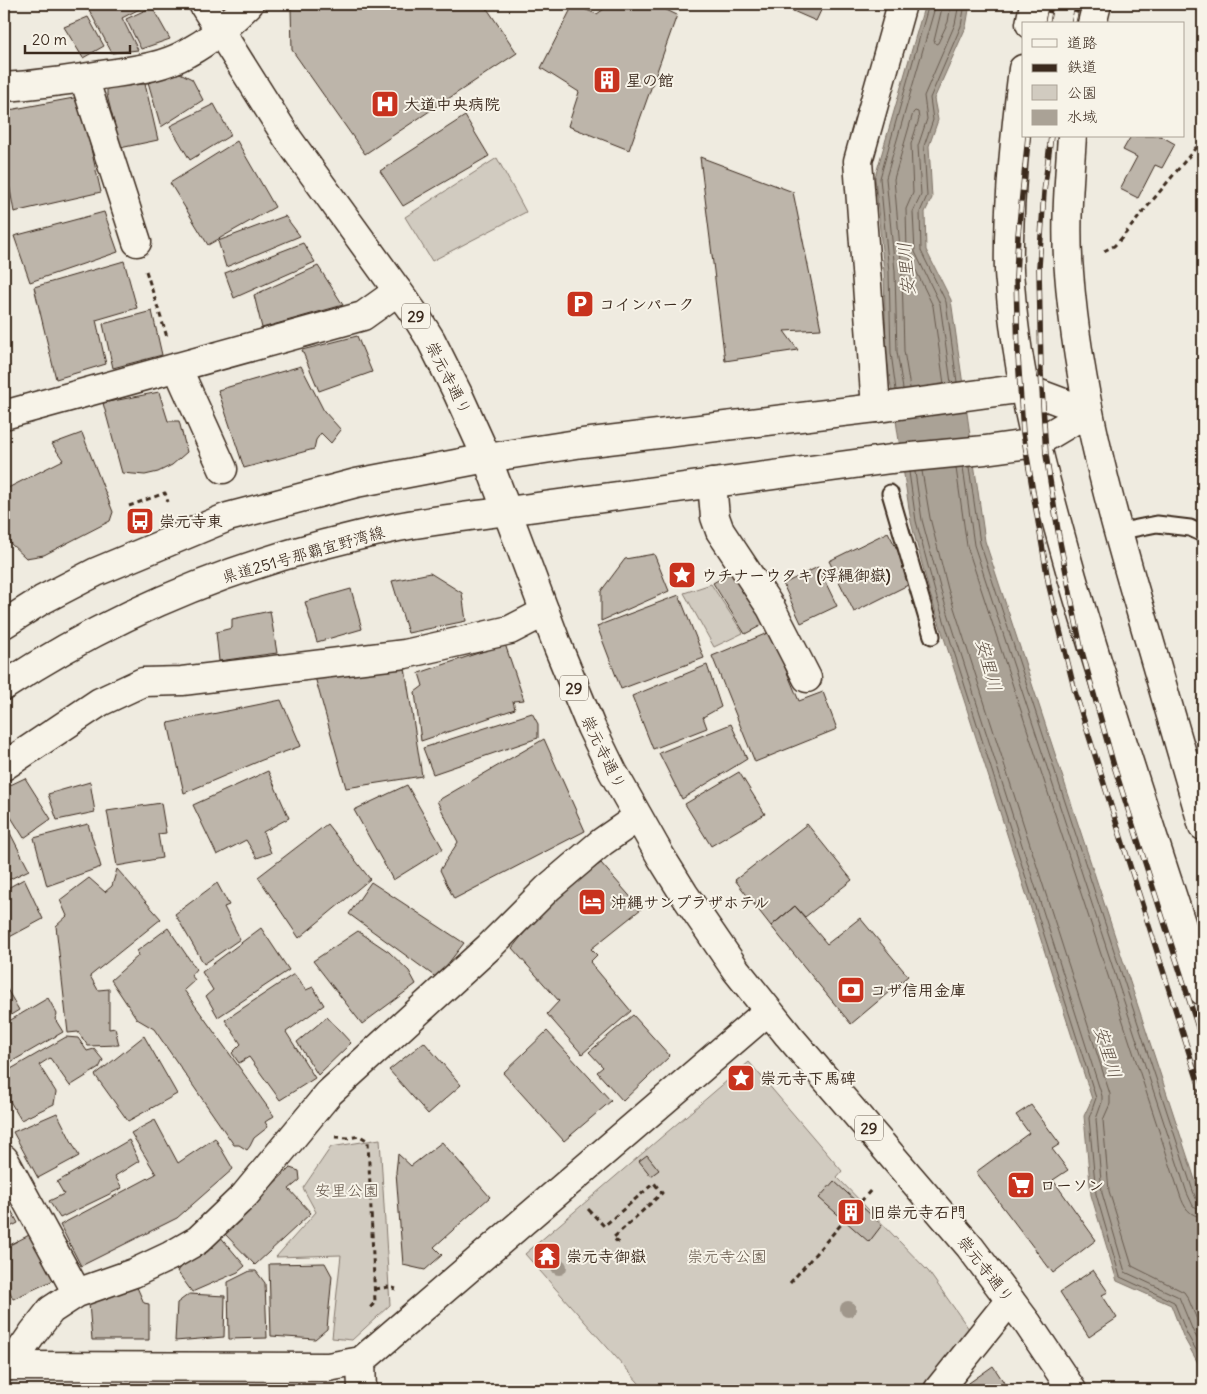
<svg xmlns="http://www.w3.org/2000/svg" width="1207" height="1394" font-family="Delius,'Klee One',sans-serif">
<rect width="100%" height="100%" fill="#efebe0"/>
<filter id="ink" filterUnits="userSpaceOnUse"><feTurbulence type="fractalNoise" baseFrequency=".02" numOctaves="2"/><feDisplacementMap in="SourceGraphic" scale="10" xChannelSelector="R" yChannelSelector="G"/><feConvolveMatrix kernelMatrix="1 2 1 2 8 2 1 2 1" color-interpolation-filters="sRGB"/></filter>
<g filter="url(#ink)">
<path fill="#d1cbc0" stroke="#867a6f" d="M497 158 526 212 432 261 405 217Z
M711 584 743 633 714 647 684 593Z
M749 1062 842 1171 837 1177 928 1271 969 1329 925 1390H645L525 1254Z
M380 1139 390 1305 352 1340 332 1338 341 1255 276 1257 316 1212 303 1188 331 1147Z"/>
<path fill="#aaa296" stroke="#7e7266" d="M925 4H970L966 27 934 99 938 120 929 146 932 198 925 212 926 250 951 300 985 541 1203 1204V1372L1183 1336 1171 1305 1117 1281 1091 1195 1084 1116 1092 1099 930 594 911 522 886 353 884 272 875 177Z"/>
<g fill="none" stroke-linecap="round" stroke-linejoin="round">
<path stroke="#675a4e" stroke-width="1" d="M943 4 934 41 936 44 938 43 948 22 951 4
M957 382 946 302 921 251 920 212 927 196 924 146 933 120 930 98 961 26 965 4
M951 383 940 304 915 252 913 212 921 195 918 146 927 119 924 96 955 24 959 4
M910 388 904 351 902 271 894 179 913 113 915 111 918 112 919 119 911 144 913 193 906 209 907 252 933 306 944 384
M903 389 897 352 895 271 886 178 936 4
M896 390 891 353 889 272 880 178 929 4
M963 467 974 545 1187 1193 1193 1206 1203 1210
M969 467 980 543 1193 1191 1197 1201 1203 1203
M956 468 967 546 1180 1195C1184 1207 1189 1216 1203 1217
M922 471 930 518 948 589 1110 1094V1104L1103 1120 1109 1191 1132 1266 1184 1292 1188 1298 1203 1334
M909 472 916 521 935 592 1096 1098 1089 1118 1096 1194 1120 1277 1174 1302 1187 1334 1203 1362
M915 472 922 520 941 591 1102 1096V1102L1096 1119 1102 1193 1125 1272 1179 1297 1193 1331 1203 1349"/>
</g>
<path fill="#bdb5aa" stroke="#3b2a1e" d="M93 4H149L122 18 138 50 112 53 87 6Z
M294 4H484L517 53 365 154 292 50 291 8Z
M611 4H654L677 15 629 150 568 126 579 92 541 68 573 5 597 14Z
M777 4H824L816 21Z
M152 7 170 39 141 49 126 19Z
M88 17 104 46 83 58 64 27Z
M180 73 192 79 203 100 161 127 148 82Z
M145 84 158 140 120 148 107 95V85Z
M79 97 101 192 14 212 4 156V111Z
M214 104 231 135 190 160 170 126Z
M465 116 489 156 403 206 380 171Z
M1131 136H1161L1175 144 1162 168 1155 165 1138 198 1120 189 1137 157 1123 150Z
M237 141 275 207 208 245 170 183Z
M700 157 793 192 821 329 784 331 798 350 725 361Z
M104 212 118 252 30 282 14 236Z
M285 216 300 236 226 267 218 241Z
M303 243 315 262 234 298 225 273Z
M124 261 137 308 96 320 106 364 56 379 34 287Z
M318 266 343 305 262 328 254 295Z
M152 311 162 355 113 368 103 324Z
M357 336 372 372 319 391 302 350Z
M301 366 324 411 341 430 331 443 321 433 316 440 314 449 244 468 218 390Z
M159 392 168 421H179L187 452 172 465 158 472 145 475 122 473 103 403Z
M82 433 113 512 110 521 44 555 26 558 11 544 4 532V490L63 460 52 444Z
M888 532 914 582 854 612 829 561Z
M654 554 669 591 601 621V591L625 559Z
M818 567 837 606 801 623 783 584Z
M732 572 766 623 745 634 713 583Z
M430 573 462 593 466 621 408 633 392 581Z
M351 589 362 629 317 642 305 602Z
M679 595 704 658 621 689 597 626Z
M270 611 277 653 219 661 216 632 232 628V619Z
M770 632 799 701 823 692 837 729 755 762 712 656Z
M505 644 524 700 513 701 515 709 421 741 415 692 423 686 419 673Z
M707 665 721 707 703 717 707 728 653 749 632 696Z
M405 668 422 776 346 788 315 677Z
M281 700 301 746 262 760 184 793 168 723Z
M532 713 538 724V738L433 774 423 748Z
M731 724 747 759 682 799 659 753Z
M544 739 585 831 454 899 440 870 458 842 437 801Z
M268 771 289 818 263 832 271 853 257 858 246 840 217 855 193 805Z
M739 772 765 814 711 846 685 804Z
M25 778 51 819 24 838 4 806V788Z
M90 782 95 812 57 820 48 794Z
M407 785 443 849 393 880 354 810Z
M161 803 166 833 158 834 162 858 117 866 107 811Z
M88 824 101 867 47 886 34 838Z
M327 824 370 879 299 938 258 877Z
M807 824 852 880 805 917 795 906 771 926 735 880Z
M8 829 29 870 4 882V831Z
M601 863 641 909 591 949 597 955 590 962 631 1011 582 1054 547 1014 559 1001 512 948 552 898Z
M117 869 161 919 90 976 98 990 109 989V1029L115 1028 119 1045 88 1046 78 1032 68 1033 56 926 67 916 60 900 89 878 105 892 112 886Z
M24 879 43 919 4 940V890Z
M371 882 464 943 437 978 349 914Z
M217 883 229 905 224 907 240 939 204 964 175 914Z
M795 906 827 944 860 918 908 976 851 1024 771 926Z
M168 928 196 969 191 975 195 980 184 990 274 1116 265 1122 268 1127 254 1138 250 1146 247 1150 239 1145H234L154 1029 137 1019 111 980 138 956 137 951Z
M261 928 289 970 218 1017 206 996 213 990 202 972Z
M358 931 389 952 409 971 416 984 362 1024 313 961Z
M294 974 306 990 313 987 324 1005 286 1032 315 1078 280 1100 249 1057 239 1063 232 1053 241 1044 225 1020Z
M4 984 19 1010 4 1019Z
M48 998 57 1014 55 1019 63 1032 4 1066V1024Z
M633 1015 670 1056 623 1101 597 1072 603 1067 589 1052Z
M327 1017 351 1043 318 1075 297 1042Z
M547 1031 611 1101 564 1141 503 1073Z
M144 1036 177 1094 128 1121 95 1075Z
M66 1037 78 1038 87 1051 94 1049 103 1060 99 1068 70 1086 50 1058 39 1065 56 1092 54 1104 21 1120 4 1091V1073Z
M424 1042 461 1085 428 1114 389 1070Z
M1031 1105 1060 1144 1052 1149 1068 1170 1053 1180 1096 1240 1053 1273 976 1172 1029 1133 1016 1115Z
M57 1113 79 1156 38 1178 13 1132Z
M155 1120 178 1163 215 1138 233 1169 177 1218 81 1266 60 1225 156 1174 131 1133Z
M129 1140 139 1161 115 1176 122 1188 60 1218 49 1201 64 1194 57 1182Z
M442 1142 490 1197 434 1247 442 1255 425 1270 403 1265 396 1172 398 1154 411 1166Z
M647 1155 659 1170 651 1176 639 1161Z
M290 1168 299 1171 300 1180 289 1189 311 1213 255 1265 223 1232Z
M834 1181 882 1225 869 1242 819 1198Z
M4 1197 18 1223 4 1230Z
M33 1233 56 1279 13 1299 4 1278V1248Z
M219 1235 245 1266 238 1272 192 1292 177 1271Z
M325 1263 332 1276 327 1329 315 1339 271 1336 269 1264Z
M1093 1270 1108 1292 1102 1295 1117 1318 1089 1337 1060 1292Z
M250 1271H256L265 1283 267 1338 229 1339 228 1282Z
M136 1285 144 1303 149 1304V1340H92L89 1303 102 1294Z
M189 1294 225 1296 224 1337 175 1341 177 1303Z
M993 1366 1007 1387 1004 1390H959Z
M152 1386V1390H84Z"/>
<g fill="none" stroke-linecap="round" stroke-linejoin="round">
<defs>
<path id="service" d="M890 493 932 636
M1117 532 1157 524 1190 528 1203 534"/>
<path id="minor" d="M84 78 137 242
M4 87C34 85 64 81 95 76 125 71 160 69 187 53 213 39 228 24 249 4
M177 367 223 469
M876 408 858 161 902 4
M4 415 363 316 398 291
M712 483 715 517 720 531 771 608 807 678
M4 766 100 702 143 682 182 681 405 654 510 630 545 612
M4 1159 77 1293
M10 1366 33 1333 51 1310 77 1293 134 1273 170 1256 198 1240 245 1195 329 1093 489 947 548 888 602 842 638 817
M938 1390 1010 1300"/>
<path id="tertiary" d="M1030 24 1034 4
M1092 24 1097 4
M1023 69C1016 126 1010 183 1009 240 1009 255 1008 269 1010 283 1017 384 1045 480 1072 577 1112 716 1159 853 1203 991
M1072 136C1069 181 1065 227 1069 272 1078 392 1109 504 1143 619 1163 688 1183 757 1203 826
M487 458 583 443 884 407 1024 388 1088 412
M507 511 891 459 985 450 1036 443 1088 412
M361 1361 362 1390
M4 1366 328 1367 361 1361 768 1011"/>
<path id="secondary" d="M4 624 42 600 96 572 228 517 356 483 487 458
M4 686C124 607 258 555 398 527 434 520 471 516 507 511"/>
<path id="primary" d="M203 4 288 139 416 316 431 340 458 394 487 458 558 647 591 727 613 772 661 857 684 894 736 970 788 1035 970 1247 1028 1324 1072 1390"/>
</defs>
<use href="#service" stroke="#3b2a1e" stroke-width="19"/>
<use href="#minor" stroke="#3b2a1e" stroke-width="31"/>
<use href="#tertiary" stroke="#3b2a1e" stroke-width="31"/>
<use href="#secondary" stroke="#3b2a1e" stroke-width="31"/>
<use href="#primary" stroke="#3b2a1e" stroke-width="31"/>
<path stroke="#3b2a1e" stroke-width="3" stroke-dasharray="5 4" stroke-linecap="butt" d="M1104 251 1114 246 1120 240 1203 139
M146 271 167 337
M129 506 165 493 168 502
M335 1137 349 1138 360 1136 368 1141 375 1302 370 1308
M588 1209 604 1226 654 1183 662 1193 613 1238 619 1243
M790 1283 871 1190
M375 1289 389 1287 396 1289"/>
<use href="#service" stroke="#f7f3e8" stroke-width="15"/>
<use href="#minor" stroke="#f7f3e8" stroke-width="28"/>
<use href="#tertiary" stroke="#f7f3e8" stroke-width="28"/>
<use href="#secondary" stroke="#f7f3e8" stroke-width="28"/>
<use href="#primary" stroke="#f7f3e8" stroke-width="28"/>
<defs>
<path id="rail" d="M1047 24 1051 4
M1073 24 1078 4
M1028 136 1018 235 1016 277 1018 356 1023 433 1049 586 1075 692 1203 1097
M1051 136 1044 192 1039 267 1041 372 1046 455 1059 537 1081 648 1114 766 1203 1043"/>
</defs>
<use href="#rail" stroke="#3b2a1e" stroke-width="5.5"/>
<use href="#rail" stroke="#f7f3e8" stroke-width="4" stroke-dasharray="11" stroke-linecap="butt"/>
</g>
<g fill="#a0978b">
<circle cx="559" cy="1267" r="8"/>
<circle cx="848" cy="1309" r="8"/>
</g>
</g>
<defs>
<symbol id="building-square" viewBox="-11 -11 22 22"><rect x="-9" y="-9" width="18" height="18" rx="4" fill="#c8321e" stroke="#f7f3e8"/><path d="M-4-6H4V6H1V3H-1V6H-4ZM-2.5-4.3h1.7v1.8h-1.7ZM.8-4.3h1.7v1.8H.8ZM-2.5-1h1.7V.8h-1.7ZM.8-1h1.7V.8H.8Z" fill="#fff"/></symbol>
<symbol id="hospital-square" viewBox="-11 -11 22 22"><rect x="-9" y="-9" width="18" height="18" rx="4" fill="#c8321e" stroke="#f7f3e8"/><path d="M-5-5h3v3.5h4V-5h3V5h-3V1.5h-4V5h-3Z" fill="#fff"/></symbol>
<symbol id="parking-square" viewBox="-11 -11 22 22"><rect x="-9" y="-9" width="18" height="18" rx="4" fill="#c8321e" stroke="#f7f3e8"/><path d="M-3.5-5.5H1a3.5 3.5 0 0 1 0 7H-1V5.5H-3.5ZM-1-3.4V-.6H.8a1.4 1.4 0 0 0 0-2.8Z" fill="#fff"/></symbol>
<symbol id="bus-square" viewBox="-11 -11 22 22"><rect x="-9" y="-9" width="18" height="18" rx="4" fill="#c8321e" stroke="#f7f3e8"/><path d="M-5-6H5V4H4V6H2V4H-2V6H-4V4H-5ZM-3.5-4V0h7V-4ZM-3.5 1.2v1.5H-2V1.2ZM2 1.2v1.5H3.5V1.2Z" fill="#fff"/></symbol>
<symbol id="sight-square" viewBox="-11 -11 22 22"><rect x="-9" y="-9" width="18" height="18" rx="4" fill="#c8321e" stroke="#f7f3e8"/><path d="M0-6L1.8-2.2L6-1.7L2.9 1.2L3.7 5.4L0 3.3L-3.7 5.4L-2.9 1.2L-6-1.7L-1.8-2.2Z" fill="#fff"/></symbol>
<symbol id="hotel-square" viewBox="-11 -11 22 22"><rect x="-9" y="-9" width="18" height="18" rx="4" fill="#c8321e" stroke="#f7f3e8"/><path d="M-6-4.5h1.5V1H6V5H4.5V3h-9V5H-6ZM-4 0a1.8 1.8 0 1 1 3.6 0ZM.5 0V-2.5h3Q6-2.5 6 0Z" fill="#fff"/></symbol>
<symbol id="bank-square" viewBox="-11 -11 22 22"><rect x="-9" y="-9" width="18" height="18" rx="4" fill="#c8321e" stroke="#f7f3e8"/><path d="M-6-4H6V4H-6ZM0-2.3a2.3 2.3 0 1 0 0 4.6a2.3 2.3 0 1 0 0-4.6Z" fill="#fff"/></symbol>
<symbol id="supermarket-square" viewBox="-11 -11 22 22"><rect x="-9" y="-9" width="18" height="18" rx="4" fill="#c8321e" stroke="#f7f3e8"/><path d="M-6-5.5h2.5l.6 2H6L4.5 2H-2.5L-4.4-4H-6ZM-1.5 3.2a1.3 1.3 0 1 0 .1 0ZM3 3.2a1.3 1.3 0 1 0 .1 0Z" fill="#fff"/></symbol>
<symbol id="temple-square" viewBox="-11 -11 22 22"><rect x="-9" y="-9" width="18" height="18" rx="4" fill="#c8321e" stroke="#f7f3e8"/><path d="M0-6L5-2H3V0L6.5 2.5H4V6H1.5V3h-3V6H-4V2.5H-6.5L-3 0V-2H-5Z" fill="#fff"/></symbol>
</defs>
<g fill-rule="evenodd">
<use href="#building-square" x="591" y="64" width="32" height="32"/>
<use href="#hospital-square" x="369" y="88" width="32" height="32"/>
<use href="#parking-square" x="564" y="288" width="32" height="32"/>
<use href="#bus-square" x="124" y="505" width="32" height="32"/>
<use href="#sight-square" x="666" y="559" width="32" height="32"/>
<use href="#hotel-square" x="576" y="886" width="32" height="32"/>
<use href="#bank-square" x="835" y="974" width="32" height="32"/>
<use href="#sight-square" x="725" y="1062" width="32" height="32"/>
<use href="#supermarket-square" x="1005" y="1169" width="32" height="32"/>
<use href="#building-square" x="835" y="1196" width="32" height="32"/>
<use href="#temple-square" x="531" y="1240" width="32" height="32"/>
</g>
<g text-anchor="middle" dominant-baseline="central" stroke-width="4" stroke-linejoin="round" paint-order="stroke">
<g fill="#f7f3e8" stroke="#73665b" stroke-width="1">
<rect x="402" y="303.5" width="28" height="25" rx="4"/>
<rect x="560" y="675.5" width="28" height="25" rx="4"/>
<rect x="855" y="1115.5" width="28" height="25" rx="4"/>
</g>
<g font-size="15" font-weight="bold" fill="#3b2a1e">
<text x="416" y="316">29</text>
<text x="574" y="688">29</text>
<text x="869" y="1128">29</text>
</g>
<g font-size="16" font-weight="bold" fill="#3b2a1e" stroke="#f7f3e8" text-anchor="start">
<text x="626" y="80">星の館</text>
<text x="404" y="104">大道中央病院</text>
<text x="599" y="304">コインパーク</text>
<text x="159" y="521">崇元寺東</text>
<text x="701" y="575">ウチナーウタキ (浮縄御嶽)</text>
<text x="611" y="902">沖縄サンプラザホテル</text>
<text x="870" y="990">コザ信用金庫</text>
<text x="760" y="1078">崇元寺下馬碑</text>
<text x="1040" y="1185">ローソン</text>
<text x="870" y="1212">旧崇元寺石門</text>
<text x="566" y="1256">崇元寺御嶽</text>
</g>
<g font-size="16" fill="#3b2a1e" stroke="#f7f3e8">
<text transform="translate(449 378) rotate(63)">崇元寺通り</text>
<text transform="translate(303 554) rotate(-16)">県道251号那覇宜野湾線</text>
<text transform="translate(604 752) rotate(64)">崇元寺通り</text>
<text transform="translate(986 1269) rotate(52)">崇元寺通り</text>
</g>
<g font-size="16" fill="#605246" stroke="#f7f3e8">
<text x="347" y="1190">安里公園</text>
<text x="727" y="1256">崇元寺公園</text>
</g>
<g font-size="18" font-style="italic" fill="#625448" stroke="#f7f3e8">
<text transform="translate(906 269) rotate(-95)">安里川</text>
<text transform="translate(989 665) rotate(75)">安里川</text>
<text transform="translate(1108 1052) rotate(73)">安里川</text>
</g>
</g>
<rect width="1207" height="1394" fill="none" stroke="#f7f3e8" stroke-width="20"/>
<rect x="10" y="10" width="1187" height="1374" fill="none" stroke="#3b2a1e" stroke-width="2" filter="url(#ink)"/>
<rect x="1022" y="22" width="162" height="115" fill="#f7f3e8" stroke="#aca397"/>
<rect x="1032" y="39" width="25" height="8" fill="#f7f3e8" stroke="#aca397"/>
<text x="1067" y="48" font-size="15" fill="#3b2a1e">道路</text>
<rect x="1032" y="64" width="25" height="8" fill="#3b2a1e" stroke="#aca397"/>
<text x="1067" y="72" font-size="15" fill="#3b2a1e">鉄道</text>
<rect x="1032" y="85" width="25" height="15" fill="#d1cbc0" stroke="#aca397"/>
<text x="1067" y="98" font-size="15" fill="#3b2a1e">公園</text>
<rect x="1032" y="110" width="25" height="15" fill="#aaa296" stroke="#aca397"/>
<text x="1067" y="122" font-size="15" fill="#3b2a1e">水域</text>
<path d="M25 45v8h105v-8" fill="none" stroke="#3b2a1e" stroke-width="2.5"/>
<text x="32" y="45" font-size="15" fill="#3b2a1e" stroke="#f7f3e8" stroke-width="4" paint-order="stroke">20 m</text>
</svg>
